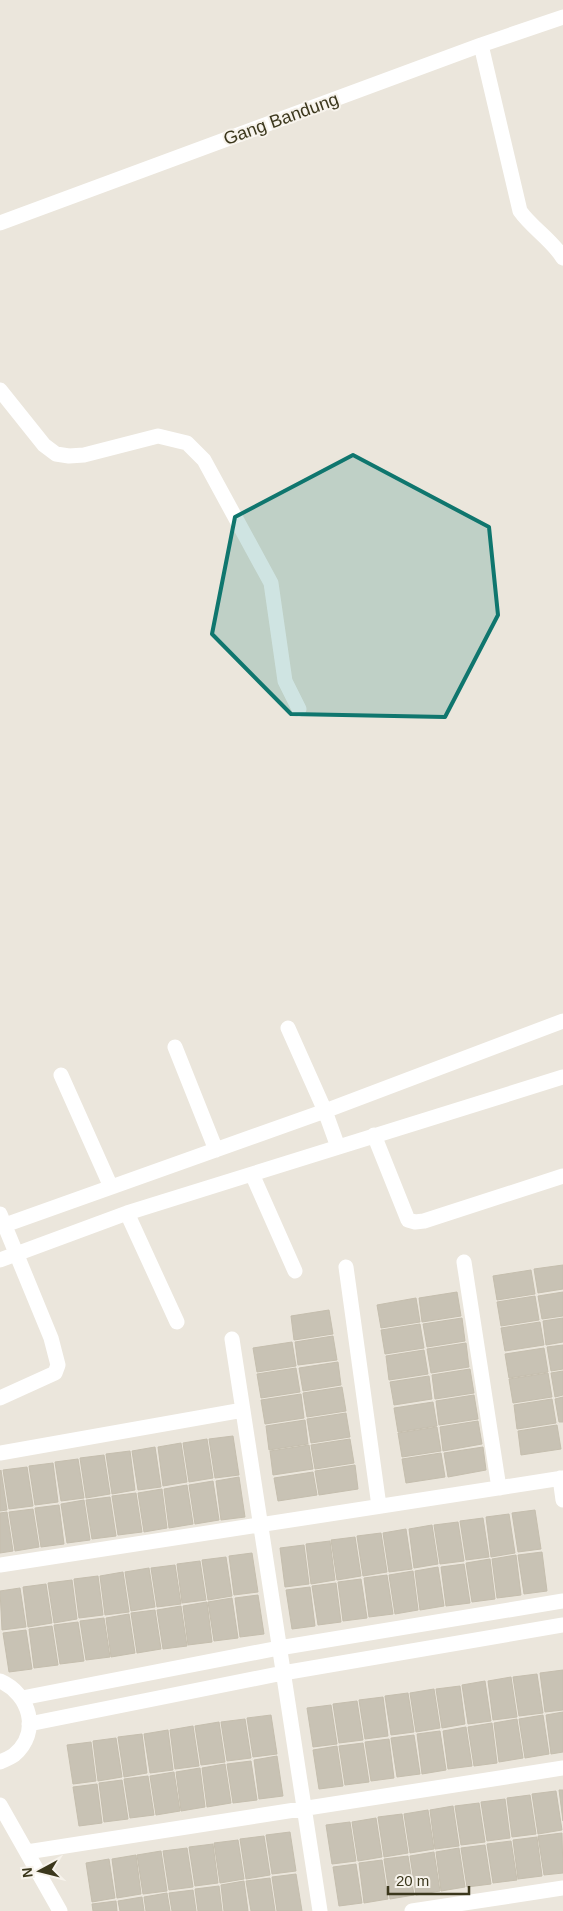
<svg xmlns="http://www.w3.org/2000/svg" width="563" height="1911" font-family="Arial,sans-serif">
<rect width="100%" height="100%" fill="#ebe6dc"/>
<path fill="#c8c2b4" stroke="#c5beae" d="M563 1265V1289L538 1293 534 1269Z
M531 1270 535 1294 497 1300 493 1276Z
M457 1292 461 1316 422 1322 419 1298Z
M563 1292V1316L542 1319 538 1296Z
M535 1296 539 1320 501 1326 497 1302Z
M416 1298 420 1322 381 1328 377 1305Z
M329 1310 333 1334 294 1340 291 1316Z
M462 1318 465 1341 427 1347 423 1324Z
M563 1318V1342L546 1345 543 1321Z
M540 1322 544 1345 505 1351 501 1328Z
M420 1324 424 1348 385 1354 381 1330Z
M333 1336 337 1360 298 1365 295 1342Z
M292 1342 296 1366 257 1372 253 1348Z
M466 1343 469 1367 431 1373 427 1349Z
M563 1345V1369L551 1371 547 1347Z
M544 1348 548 1372 509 1378 505 1354Z
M424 1350 428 1374 389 1380 386 1356Z
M338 1362 341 1385 303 1391 299 1368Z
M296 1368 300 1392 261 1398 257 1374Z
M470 1369 474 1393 435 1399 432 1375Z
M563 1371V1395L555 1397 551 1373Z
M548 1373 552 1397 513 1403 509 1379Z
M429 1376 432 1399 394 1405 390 1382Z
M342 1387 346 1411 307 1417 303 1393Z
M301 1394 304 1418 265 1424 261 1400Z
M474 1395 478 1419 439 1425 436 1401Z
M563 1397V1422H559L555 1399Z
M552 1399 556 1423 517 1429 514 1405Z
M433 1402 437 1426 398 1432 394 1408Z
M346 1413 350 1437 311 1443 307 1419Z
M305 1420 308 1444 269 1450 266 1426Z
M478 1421 482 1444 443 1451 440 1427Z
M557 1425 561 1449 521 1455 518 1431Z
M437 1427 441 1451 402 1457 398 1433Z
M233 1436 239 1475 215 1478 209 1439Z
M207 1439 213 1478 189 1482 183 1443Z
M350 1439 354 1463 315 1469 311 1445Z
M181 1443 187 1482 163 1486 158 1447Z
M309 1445 313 1469 273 1475 270 1451Z
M155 1447 161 1487 138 1490 132 1451Z
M483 1447 486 1470 448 1477 444 1453Z
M130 1451 135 1490 112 1494 106 1454Z
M441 1453 445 1477 406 1483 402 1459Z
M104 1455 110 1494 86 1498 80 1458Z
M78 1459 84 1498 61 1501 55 1462Z
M53 1463 58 1502 35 1505 29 1466Z
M355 1465 358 1489 319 1495 315 1471Z
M27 1467 33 1506 9 1509 3 1470Z
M1 1470 7 1510 0 1511V1471Z
M313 1472 317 1495 278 1501 274 1478Z
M239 1477 245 1517 221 1520 216 1481Z
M213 1481 219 1520 195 1524 189 1485Z
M187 1485 193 1524 169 1528 164 1489Z
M162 1489 167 1528 144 1532 138 1493Z
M136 1493 142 1532 118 1535 112 1496Z
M110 1497 116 1536 92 1539 86 1500Z
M84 1500 90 1540 67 1543 61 1504Z
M59 1505 64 1544 41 1547 35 1508Z
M33 1509 39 1547 15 1551 9 1512Z
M535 1510 541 1549 518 1552 512 1513Z
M7 1512 13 1551 0 1553V1513Z
M509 1514 515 1553 491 1557 486 1517Z
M483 1518 489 1557 466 1560 460 1521Z
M458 1522 464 1561 440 1564 434 1525Z
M432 1525 438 1564 414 1568 409 1529Z
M406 1529 412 1569 389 1572 383 1533Z
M381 1533 387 1572 363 1576 357 1536Z
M355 1537 361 1576 337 1580 331 1540Z
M330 1541 335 1580 311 1584 306 1544Z
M304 1545 309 1584 285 1587 280 1548Z
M542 1552 547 1591 524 1594 518 1555Z
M252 1553 258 1592 234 1595 229 1556Z
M516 1555 521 1595 497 1598 492 1559Z
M226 1557 232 1596 208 1600 202 1560Z
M490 1559 495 1599 472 1602 466 1563Z
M200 1561 206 1600 182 1603 177 1564Z
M464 1564 470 1603 446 1606 441 1567Z
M175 1565 181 1604 157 1607 151 1568Z
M438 1567 444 1606 420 1610 415 1571Z
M149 1568 155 1607 131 1611 125 1572Z
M413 1571 418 1610 395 1614 389 1575Z
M123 1572 129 1612 105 1615 100 1576Z
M387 1575 393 1614 369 1617 364 1578Z
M98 1576 103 1615 79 1618 74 1579Z
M361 1579 367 1618 343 1621 338 1582Z
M72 1580 77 1619 54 1623 48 1583Z
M336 1583 341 1622 318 1625 312 1586Z
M46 1584 52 1623 28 1627 23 1587Z
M310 1587 315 1626 292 1629 286 1590Z
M20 1588 26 1627 2 1630 0 1591Z
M258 1595 264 1634 240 1637 235 1598Z
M232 1598 238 1638 214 1641 208 1602Z
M207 1602 212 1642 188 1645 183 1606Z
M181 1606 187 1646 163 1649 157 1610Z
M155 1610 161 1649 137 1653 131 1613Z
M129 1614 135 1653 111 1657 106 1618Z
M104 1618 110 1657 86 1660 80 1621Z
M78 1622 84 1661 60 1664 54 1625Z
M52 1626 58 1665 34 1668 29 1629Z
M26 1630 32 1669 9 1672 3 1633Z
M563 1670V1710L545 1712 540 1673Z
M537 1674 543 1713 519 1716 513 1677Z
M511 1677 517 1717 493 1720 488 1681Z
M485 1681 491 1721 468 1724 462 1685Z
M460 1686 465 1724 442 1728 436 1689Z
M434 1689 440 1728 416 1732 410 1693Z
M408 1693 414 1732 391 1735 385 1696Z
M383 1697 388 1736 365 1739 359 1700Z
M357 1701 363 1740 339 1743 333 1704Z
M331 1705 337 1744 313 1747 307 1708Z
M563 1712V1752L551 1754 546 1715Z
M271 1715 277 1754 253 1757 247 1718Z
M543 1715 549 1754 525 1758 519 1719Z
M245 1719 251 1758 227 1761 221 1722Z
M517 1719 523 1758 499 1762 494 1723Z
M219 1722 225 1762 201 1765 195 1726Z
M492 1723 497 1763 474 1766 468 1727Z
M193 1726 199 1766 175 1769 170 1730Z
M466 1727 472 1766 448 1769 443 1731Z
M168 1730 173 1770 150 1773 144 1734Z
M440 1731 446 1770 422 1774 417 1734Z
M142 1734 147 1773 124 1777 118 1737Z
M414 1735 420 1774 397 1777 391 1738Z
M116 1738 122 1777 98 1781 93 1741Z
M389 1739 394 1778 371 1781 365 1742Z
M91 1742 96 1781 73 1784 67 1745Z
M363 1743 369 1782 345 1785 339 1746Z
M337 1746 343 1786 319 1789 313 1750Z
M277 1756 283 1796 259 1799 254 1760Z
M251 1761 257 1800 233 1803 227 1764Z
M225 1764 231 1803 207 1807 202 1768Z
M200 1768 205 1807 181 1811 176 1772Z
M174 1772 180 1811 156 1815 150 1776Z
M148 1776 154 1815 130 1818 124 1779Z
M122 1780 128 1819 104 1822 99 1783Z
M97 1784 102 1823 79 1826 73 1787Z
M559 1790H563V1821Z
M556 1791 562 1830 538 1834 532 1794Z
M530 1795 536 1834 512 1837 507 1798Z
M505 1799 510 1838 487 1841 481 1802Z
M479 1803 485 1842 461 1845 455 1806Z
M453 1806 459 1846 435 1849 430 1810Z
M428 1810 434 1849 410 1853 404 1814Z
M402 1814 408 1853 384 1857 378 1817Z
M376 1818 382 1857 358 1861 352 1822Z
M350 1822 356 1861 332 1864 326 1825Z
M290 1832 296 1871 272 1874 266 1835Z
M562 1833 563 1873 544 1875 538 1836Z
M264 1836 270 1875 246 1879 240 1839Z
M537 1837 542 1876 518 1879 513 1840Z
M238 1840 244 1879 220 1883 214 1843Z
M511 1841 517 1880 493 1883 487 1844Z
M213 1844 218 1883 195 1886 189 1847Z
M485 1845 491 1884 467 1887 461 1848Z
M187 1848 193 1887 169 1890 163 1851Z
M459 1848 465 1887 441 1891 436 1852Z
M161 1851 167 1891 143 1894 137 1855Z
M434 1852 440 1891 416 1895 410 1856Z
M136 1855 141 1894 117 1898 112 1859Z
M408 1856 414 1895 390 1899 384 1859Z
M109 1859 115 1898 92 1902 86 1863Z
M382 1860 388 1899 364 1903 359 1863Z
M356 1864 362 1903 339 1906 333 1867Z
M296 1874 302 1911H277L272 1877Z
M270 1878 275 1911H251L246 1881Z
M244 1881 248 1911H224L221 1885Z
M219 1886 222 1911H198L195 1889Z
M193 1890 196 1911H172L169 1893Z
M167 1893 170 1911H146L144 1897Z
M142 1897 144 1911H120L118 1901Z
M116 1901 117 1911H93L92 1904Z"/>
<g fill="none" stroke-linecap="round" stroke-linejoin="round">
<path stroke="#fff" stroke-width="15" d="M481 45 520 211C532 228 552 240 563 258
M0 223 481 45 563 17
M0 390 44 445 56 454 69 456 84 455 158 436 187 443 204 460 271 583 285 681 299 709
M288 1028 325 1111 338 1147
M175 1047 216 1150
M61 1075 111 1187
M374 1135 408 1220 415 1222 424 1221 563 1176
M252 1174 295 1271
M127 1213 177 1322
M0 1214 51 1338 58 1365 55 1373 0 1398
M5 1225 325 1111 563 1021
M0 1260 127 1213 563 1077
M464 1262 499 1488
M346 1267 379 1506
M232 1339 320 1911
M0 1453 243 1410
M560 1478 563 1500
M0 1565 563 1478
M0 1681C30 1694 41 1732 14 1755 10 1758 4 1760 0 1762
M22 1698 279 1648 563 1601
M29 1724 283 1673 563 1625
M0 1805 60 1911
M27 1852 563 1768
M412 1911 563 1888"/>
</g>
<path fill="#0f766e" fill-opacity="0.2" stroke="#0f766e" stroke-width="4" stroke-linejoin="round" d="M353 455 489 527 498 615 445 717 291 714 212 634 235 517Z"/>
<g text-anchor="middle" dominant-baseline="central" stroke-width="4" stroke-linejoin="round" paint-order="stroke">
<g font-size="18" fill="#3b371c" stroke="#f7f3ec">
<text transform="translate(281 119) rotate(-20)">Gang Bandung</text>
</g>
</g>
<g transform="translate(40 1871) rotate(263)" stroke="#f7f3ec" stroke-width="4" paint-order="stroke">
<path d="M0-4L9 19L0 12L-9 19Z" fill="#3b371c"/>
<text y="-8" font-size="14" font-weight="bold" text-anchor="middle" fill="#3b371c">N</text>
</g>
<path d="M388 1886v8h81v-8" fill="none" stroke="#3b371c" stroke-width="2.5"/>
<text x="396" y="1886" font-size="15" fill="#3b371c" stroke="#f7f3ec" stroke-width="4" paint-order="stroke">20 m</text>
</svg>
